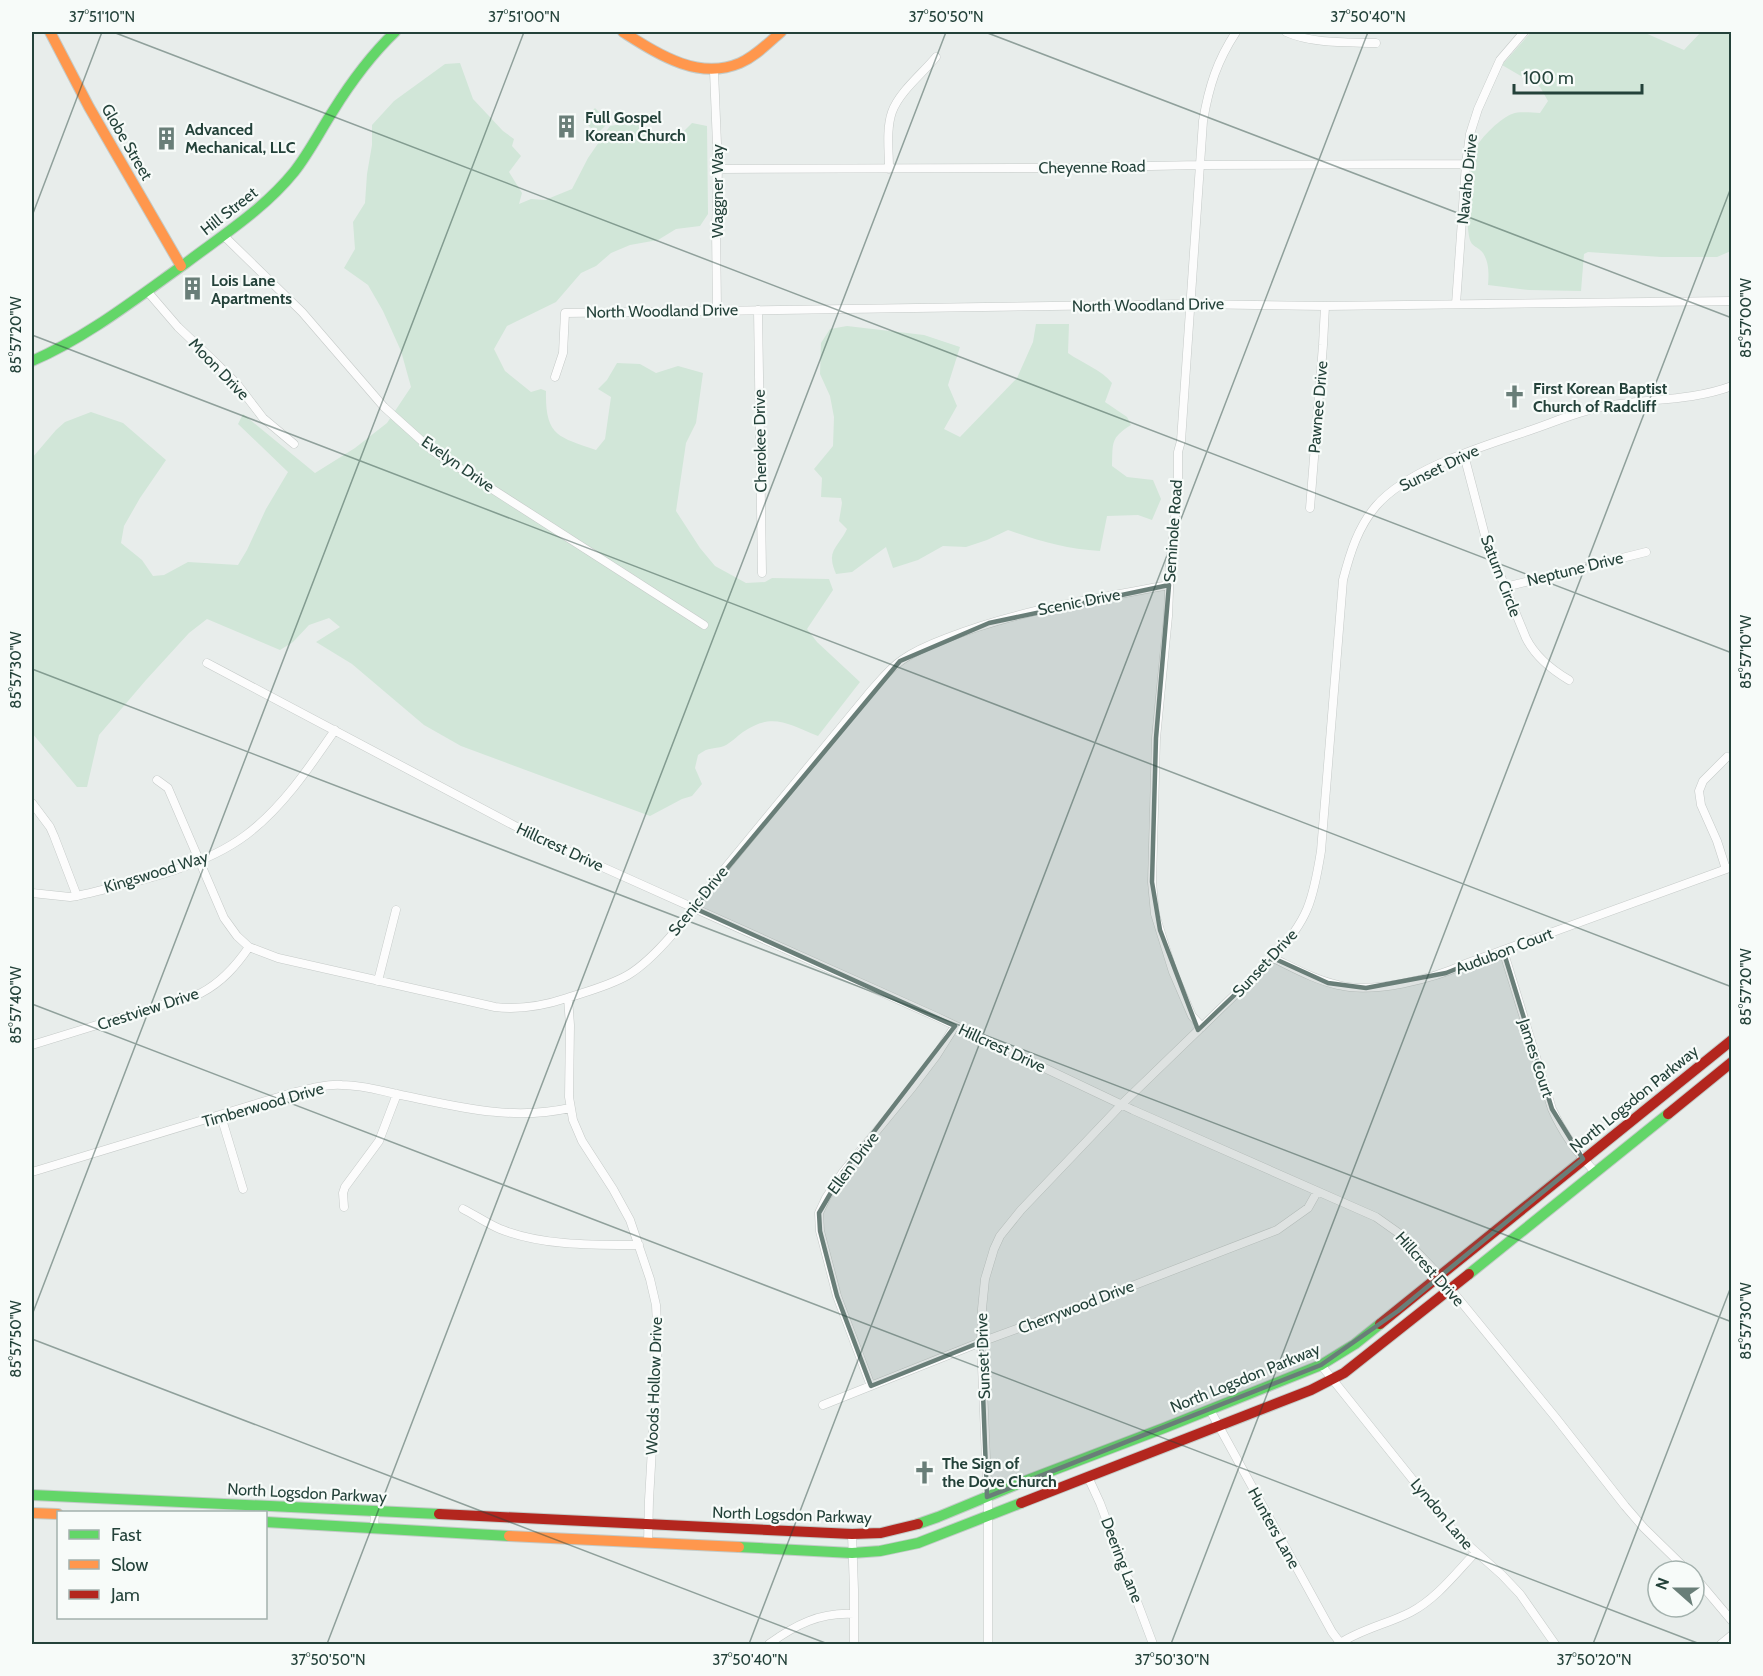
<svg xmlns="http://www.w3.org/2000/svg" width="1763" height="1676" font-family="Cabin,sans-serif">
<rect width="100%" height="100%" fill="#e8edeb"/>
<path fill="#d1e6d8" d="M1531 32H1643L1684 50 1701 32H1727L1731 37V251L1717 257H1661L1588 252 1584 254 1581 291 1529 290 1488 285C1489 274 1489 262 1483 253 1477 245 1471 248 1469 236 1465 213 1468 170 1476 148 1480 138 1502 117 1512 114 1520 111 1532 113 1540 113L1548 101 1540 87 1502 65Z
M460 63 473 99 503 131 514 139 512 146 521 156 509 172 522 193 519 204 531 199 545 200 572 189 588 158 610 126 639 121V130L660 134H681L692 123 707 126 708 214 700 226 676 229 658 240 630 245 611 253 596 266 581 273 556 302 507 326 494 349 505 371 531 392 541 389 546 391C545 436 558 437 596 450L605 439 611 397 598 389 607 380 617 363 640 364 656 373 678 366 703 373 696 423 686 443 676 511 700 548 715 566 746 583 765 582 772 578 829 579 833 590 807 629 817 642 860 682 818 736C787 724 773 712 743 732 737 736 731 743 724 746 712 750 710 746 698 755L695 768 702 784 692 796 682 799 650 816 461 746 424 725 352 664 316 642 340 627 329 618 309 625 293 642 280 650 207 619 189 633 146 680 99 735 87 787H77L32 733V458L56 430 65 422 91 412 123 423 166 460 140 498 124 526 121 543 142 560 153 576 164 575 188 562 238 565 247 550 266 509 288 472 238 424 243 414 315 473 355 448 387 423 411 387 401 351 383 311 368 285 344 268 355 249 353 222 365 203 367 174 372 145V125L394 101 445 64Z
M595 108 609 122 597 134 583 120Z
M1036 324H1069L1068 353C1082 363 1102 370 1112 383L1105 402 1127 417 1131 425C1110 438 1113 443 1112 466L1127 477 1153 480 1161 499 1152 520 1138 515 1107 516 1100 551C1066 549 1040 541 1008 530L987 540 966 547 943 546 918 560 893 568 886 547 852 572 836 574C834 569 832 564 832 559 831 549 843 539 847 529L839 521 842 503 841 498 821 497 822 478 814 469 833 446 834 417 830 396 820 374 821 343 830 329 847 326 924 335 960 347 948 385 957 406 944 429 960 437 1017 378 1033 342Z"/>
<g fill="none" stroke-linecap="round" stroke-linejoin="round">
<defs>
<path id="street" d="M1286 32C1313 44 1346 42 1376 43
M714 71 718 169 716 229 717 310
M718 169 1052 168 1200 165 1466 164
M889 169C889 151 886 129 892 112 899 92 923 73 936 57
M223 235 302 312 384 407 433 451 704 625
M147 291 178 327 216 363 237 384 263 418 294 444
M1456 304 1466 164 1470 134 1478 109 1500 60 1524 32
M758 310 762 573
M555 377 563 353 565 313 1191 304 1325 306 1732 301
M1464 455 1487 543 1526 638C1535 656 1552 670 1569 680
M1310 508 1323 345 1325 306
M1505 587 1646 552
M207 663 515 826 580 857 937 1017 1133 1110 1376 1217 1400 1234 1440 1276 1556 1418 1625 1506 1644 1528 1688 1571
M157 780 168 788 224 918 237 936 249 947 278 958 495 1007C520 1010 543 1006 567 998 588 991 609 986 628 975 658 957 691 912 712 884L870 692C880 681 889 669 902 660 916 650 931 644 947 638 1018 610 1094 599 1169 585
M32 803 50 827 54 836 77 896
M1726 869 1717 841 1701 805 1699 791 1703 781 1727 757
M32 893 70 897 77 896C130 883 201 869 246 835 282 808 309 768 335 730
M1503 950 1552 1109C1562 1132 1578 1154 1595 1172
M1273 958C1294 968 1315 980 1338 985 1373 994 1433 979 1465 964L1732 867
M378 981 396 910
M568 998 570 1025 569 1097 573 1120 582 1141 613 1189 630 1220 650 1279 656 1305 658 1345 649 1500 648 1543
M1202 1027 1192 1016 1173 972 1155 914 1152 882 1156 738 1168 616 1170 565 1178 489V452L1181 441 1203 121C1209 86 1217 61 1236 32
M32 1045 201 993C222 982 236 966 249 947
M221 1116 243 1189
M32 1172 292 1093C308 1089 325 1084 342 1085 363 1085 381 1091 401 1095 459 1107 511 1121 570 1108
M344 1207 343 1193 345 1187 379 1141 397 1094
M463 1209C475 1215 488 1224 500 1229 543 1246 593 1245 639 1245
M1321 1365 1457 1535 1502 1575 1520 1594 1555 1644
M871 1386 837 1296 820 1231 819 1213 826 1198 843 1172 911 1089 936 1056 955 1026
M823 1405 981 1342 1088 1303 1277 1230 1308 1208 1317 1192
M1210 1410 1332 1632 1341 1644
M1088 1477 1100 1503 1153 1644
M374 1529 375 1512
M852 1534 854 1590V1644
M1694 1576 1732 1621
M769 1644C795 1625 820 1612 854 1614
M988 1644V1505L981 1342 982 1309 985 1279 994 1249 1000 1236 1021 1210 1122 1104 1273 958C1308 920 1313 901 1321 851L1343 580C1350 553 1358 527 1376 506 1409 468 1484 446 1531 430 1554 422 1577 412 1601 407 1644 398 1689 402 1732 386
M1339 1644C1361 1629 1388 1624 1411 1612 1437 1598 1455 1574 1475 1553
M1721 1644 1732 1635"/>
<path id="fast" d="M32 361C86 338 138 297 186 263 223 235 264 209 294 172 309 153 320 131 333 111 351 82 371 55 395 32
M1469 1274 1668 1114
M32 1495 439 1514
M266 1522 509 1536
M918 1524 938 1517 1025 1481 1164 1428 1321 1365 1355 1344 1380 1324
M739 1547 852 1553 880 1551 918 1543 1021 1503"/>
<path id="slow" d="M50 32 89 107 181 266
M623 32C658 54 698 81 740 63 756 56 768 43 781 32
M32 1513 58 1514
M509 1536 739 1547"/>
<path id="jam" d="M1668 1114 1732 1062
M1380 1324 1732 1040
M1021 1503 1311 1390 1344 1373 1469 1274
M439 1514 852 1534 881 1533 918 1524"/>
</defs>
<use href="#street" stroke="#c5cac8" stroke-width="9"/>
<use href="#fast" stroke="#c3cbc8" stroke-width="12"/>
<use href="#slow" stroke="#c3cbc8" stroke-width="12"/>
<use href="#jam" stroke="#c3cbc8" stroke-width="12"/>
<use href="#street" stroke="#fcfcfc" stroke-width="8"/>
<use href="#fast" stroke="#63d668" stroke-width="10"/>
<use href="#slow" stroke="#ff974d" stroke-width="10"/>
<use href="#jam" stroke="#b3261e" stroke-width="10"/>
</g>
<path fill="#697e78" fill-opacity="0.2" stroke="#697e78" stroke-width="4.5" stroke-linejoin="round" d="M1169 585 1156 738 1152 882 1160 930 1198 1030 1273 958 1328 983 1366 988 1446 973 1503 950 1552 1109 1583 1159 1398 1311 1321 1365 987 1497 981 1342 871 1386 837 1296 820 1231 819 1213 843 1172 955 1026 694 908 900 661 989 623Z"/>
<path fill="none" stroke="#24423a" stroke-width="1.5" stroke-opacity="0.45" d="M113 32 1732 653M985 32 1732 318M32 216 102 32M32 335 1732 987M32 669 1732 1322M32 1004 1700 1644M32 1315 524 32M32 1339 828 1644M327 1644 946 32M749 1644 1368 32M1171 1644 1732 185M1593 1644 1732 1284"/>
<defs>
<symbol id="building-bare" viewBox="-9 -9 18 18"><path d="M-4-6H4V6H1V3H-1V6H-4ZM-2.5-4.3h1.7v1.8h-1.7ZM.8-4.3h1.7v1.8H.8ZM-2.5-1h1.7V.8h-1.7ZM.8-1h1.7V.8H.8Z" fill="#697e78" stroke="#f7fbf9" stroke-width="2.5" paint-order="stroke"/></symbol>
<symbol id="church-bare" viewBox="-9 -9 18 18"><path d="M-1.2-6h2.4v3.5h3.3v2.4h-3.3V6h-2.4V-.1h-3.3v-2.4h3.3Z" fill="#697e78" stroke="#f7fbf9" stroke-width="2.5" paint-order="stroke"/></symbol>
</defs>
<g fill-rule="evenodd">
<use href="#building-bare" x="550" y="110" width="33" height="33"/>
<use href="#building-bare" x="150" y="122" width="33" height="33"/>
<use href="#building-bare" x="176" y="272" width="33" height="33"/>
<use href="#church-bare" x="1498" y="380" width="33" height="33"/>
<use href="#church-bare" x="908" y="1456" width="33" height="33"/>
</g>
<g text-anchor="middle" dominant-baseline="central" stroke-width="4.5" stroke-linejoin="round" paint-order="stroke">
<g font-size="16" font-weight="bold" fill="#24423a" stroke="#f7fbf9" text-anchor="start">
<text x="585" y="117">Full Gospel<tspan x="585" dy="18">Korean Church</tspan></text>
<text x="185" y="129">Advanced<tspan x="185" dy="18">Mechanical, LLC</tspan></text>
<text x="211" y="280">Lois Lane<tspan x="211" dy="18">Apartments</tspan></text>
<text x="1533" y="388">First Korean Baptist<tspan x="1533" dy="18">Church of Radcliff</tspan></text>
<text x="942" y="1463">The Sign of<tspan x="942" dy="18">the Dove Church</tspan></text>
</g>
<g font-size="16" fill="#24423a" stroke="#f7fbf9">
<text transform="translate(127 142) rotate(60)">Globe Street</text>
<text transform="translate(1092 167) rotate(-1)">Cheyenne Road</text>
<text transform="translate(1467 179) rotate(-84)">Navaho Drive</text>
<text transform="translate(717 191) rotate(-90)">Waggner Way</text>
<text transform="translate(229 211) rotate(-38)">Hill Street</text>
<text transform="translate(1148 305) rotate(-1)">North Woodland Drive</text>
<text transform="translate(662 311) rotate(-1)">North Woodland Drive</text>
<text transform="translate(219 369) rotate(46)">Moon Drive</text>
<text transform="translate(1318 407) rotate(-85)">Pawnee Drive</text>
<text transform="translate(760 441) rotate(-91)">Cherokee Drive</text>
<text transform="translate(458 464) rotate(35)">Evelyn Drive</text>
<text transform="translate(1439 468) rotate(-26)">Sunset Drive</text>
<text transform="translate(1173 531) rotate(-86)">Seminole Road</text>
<text transform="translate(1575 569) rotate(-14)">Neptune Drive</text>
<text transform="translate(1501 576) rotate(69)">Saturn Circle</text>
<text transform="translate(1079 602) rotate(-11)">Scenic Drive</text>
<text transform="translate(560 847) rotate(25)">Hillcrest Drive</text>
<text transform="translate(156 872) rotate(-17)">Kingswood Way</text>
<text transform="translate(698 901) rotate(-51)">Scenic Drive</text>
<text transform="translate(1504 951) rotate(-21)">Audubon Court</text>
<text transform="translate(1265 963) rotate(-47)">Sunset Drive</text>
<text transform="translate(148 1009) rotate(-18)">Crestview Drive</text>
<text transform="translate(1002 1048) rotate(25)">Hillcrest Drive</text>
<text transform="translate(1536 1058) rotate(72)">James Court</text>
<text transform="translate(1634 1099) rotate(-39)">North Logsdon Parkway</text>
<text transform="translate(263 1105) rotate(-16)">Timberwood Drive</text>
<text transform="translate(853 1163) rotate(-53)">Ellen Drive</text>
<text transform="translate(1430 1269) rotate(48)">Hillcrest Drive</text>
<text transform="translate(1076 1307) rotate(-21)">Cherrywood Drive</text>
<text transform="translate(983 1356) rotate(-92)">Sunset Drive</text>
<text transform="translate(1245 1378) rotate(-22)">North Logsdon Parkway</text>
<text transform="translate(654 1386) rotate(-88)">Woods Hollow Drive</text>
<text transform="translate(307 1493) rotate(3)">North Logsdon Parkway</text>
<text transform="translate(1442 1514) rotate(50)">Lyndon Lane</text>
<text transform="translate(792 1515) rotate(2)">North Logsdon Parkway</text>
<text transform="translate(1274 1528) rotate(61)">Hunters Lane</text>
<text transform="translate(1122 1560) rotate(69)">Deering Lane</text>
</g>
</g>
<rect width="1763" height="1676" fill="none" stroke="#f7fbf9" stroke-width="66"/>
<rect x="57" y="1511" width="210" height="108" fill="#f7fbf9" stroke="#a3b1ad" stroke-width="1.5"/>
<rect x="69" y="1530" width="30" height="9" fill="#63d668" stroke="#a3b1ad" stroke-width="1.5"/>
<text x="111" y="1541" font-size="18" fill="#24423a">Fast</text>
<rect x="69" y="1560" width="30" height="9" fill="#ff974d" stroke="#a3b1ad" stroke-width="1.5"/>
<text x="111" y="1571" font-size="18" fill="#24423a">Slow</text>
<rect x="69" y="1590" width="30" height="9" fill="#b3261e" stroke="#a3b1ad" stroke-width="1.5"/>
<text x="111" y="1601" font-size="18" fill="#24423a">Jam</text>
<g transform="translate(1676 1589) rotate(291)"><circle r="28" fill="#f7fbf9" stroke="#a3b1ad" stroke-width="1.5"/>
<path d="M0-4.5L10 22L0 15L-10 22Z" fill="#697e78"/>
<text y="-9" font-size="16" font-weight="bold" text-anchor="middle" fill="#24423a">N</text>
</g>
<path d="M1514 84v9h128v-9" fill="none" stroke="#24423a" stroke-width="3"/>
<text x="1523" y="84" font-size="18" fill="#24423a" stroke="#f7fbf9" stroke-width="4.5" paint-order="stroke">100 m</text>
<rect x="33" y="33" width="1697" height="1610" fill="none" stroke="#24423a" stroke-width="2"/>
<g font-size="15" text-anchor="middle" fill="#24423a">
<text x="102" y="22">37°51'10"N</text>
<text x="524" y="22">37°51'00"N</text>
<text x="946" y="22">37°50'50"N</text>
<text x="1368" y="22">37°50'40"N</text>
<text transform="translate(1746 318) rotate(-90)" y="5">85°57'00"W</text>
<text transform="translate(16 335) rotate(-90)" y="5">85°57'20"W</text>
<text transform="translate(1746 652) rotate(-90)" y="5">85°57'10"W</text>
<text transform="translate(16 670) rotate(-90)" y="5">85°57'30"W</text>
<text transform="translate(1746 987) rotate(-90)" y="5">85°57'20"W</text>
<text transform="translate(16 1005) rotate(-90)" y="5">85°57'40"W</text>
<text transform="translate(1746 1321) rotate(-90)" y="5">85°57'30"W</text>
<text transform="translate(16 1339) rotate(-90)" y="5">85°57'50"W</text>
<text x="328" y="1665">37°50'50"N</text>
<text x="750" y="1665">37°50'40"N</text>
<text x="1172" y="1665">37°50'30"N</text>
<text x="1594" y="1665">37°50'20"N</text>
</g>
</svg>
